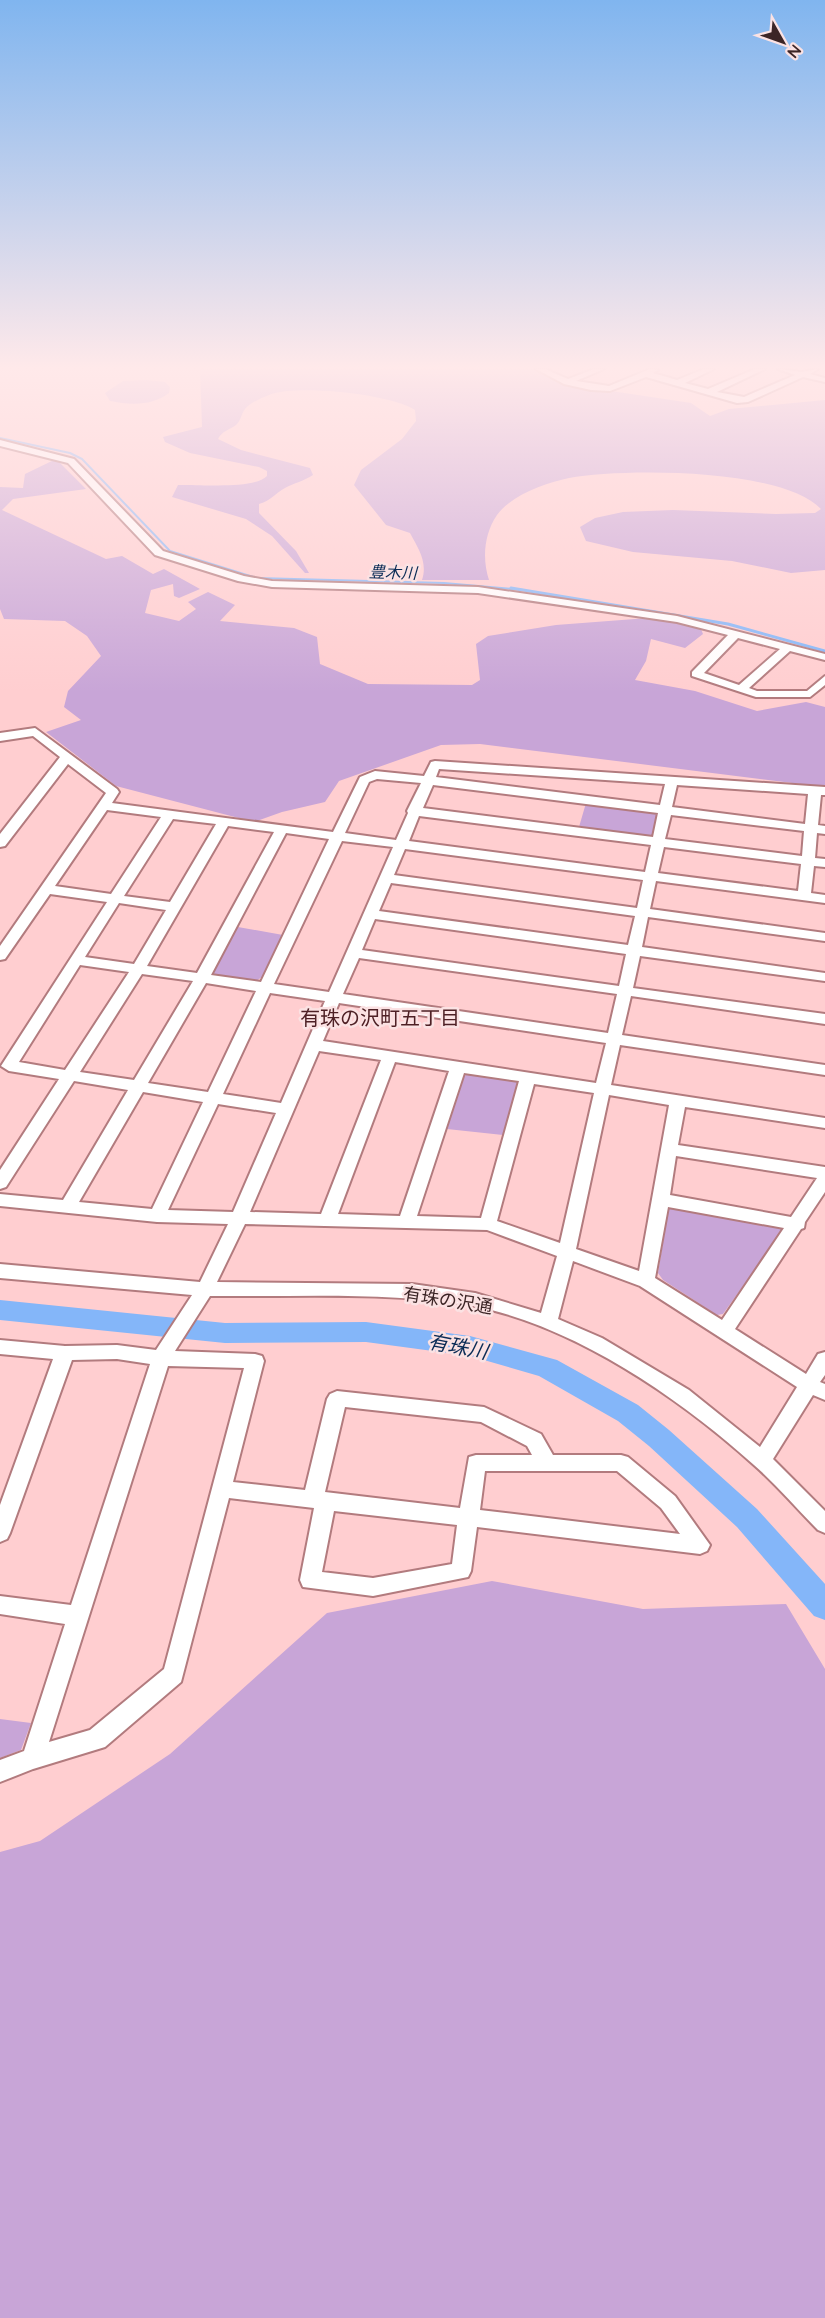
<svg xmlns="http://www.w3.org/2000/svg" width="825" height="2318" font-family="Quicksand,'Noto Sans JP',sans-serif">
<rect width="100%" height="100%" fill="#ffced0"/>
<path fill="#c8a5d7" d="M200 369H536L565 384 691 403 710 416 729 409 825 400V570L791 573 732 561 633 552 586 541 580 527 595 518 623 512 673 510 776 514 815 513 821 509C783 468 623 468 569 478 546 483 511 495 497 515 484 534 482 559 489 580H422C428 562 418 548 410 533L386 525 354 485 361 470 402 439 416 421 415 410C390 394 297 384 269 395 261 398 250 403 245 409 241 414 241 421 236 425 229 430 222 431 218 439L241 450 310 468 313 475C304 481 294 483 285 488 274 494 272 500 259 504V513L296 551 309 573H305L272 536 246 519 172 497 178 485C200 484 253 490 267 476V471L259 467 190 453 165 442 163 437 202 427Z
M146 380 165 382 170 387 169 393C152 406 131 405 110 401L105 393 123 381Z
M56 459 86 489 13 499 2 510 106 559 122 556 153 574 164 569 200 589 179 598 174 596 173 584 151 590 145 613 179 621 196 609 188 602 208 592 235 605 220 621 294 628 317 637 320 664 368 684 472 685 480 680 476 644 488 636 556 625 648 618 693 626 701 629 703 634 685 648 651 639 646 661 635 680 695 691 757 711 806 702 825 707V787L480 744 441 745 339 781 325 802 282 812 254 822 116 786 46 732 81 720 64 707 68 691 101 656 87 636 65 621 4 619 0 609V487L23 488 25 474Z
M586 803 655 811 658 813 652 835 649 837 579 827Z
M238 927 283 935 262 977 256 981 215 975 213 972Z
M468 1074 516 1081 519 1084 503 1135 447 1129 464 1076Z
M669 1206 780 1224 784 1229 723 1314 717 1315 663 1280 658 1273Z
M492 1581 643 1609 786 1604 825 1669V2318H0V1852L40 1841 170 1754 327 1613Z
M0 1719 31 1723 21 1750 0 1758Z"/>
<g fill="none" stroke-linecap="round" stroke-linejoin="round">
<path stroke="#84b6f9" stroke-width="2" d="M0 438 70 453 82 459 170 551 257 578 444 583 524 590"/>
<path stroke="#84b6f9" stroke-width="3" d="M511 588 728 624 825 651"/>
<path fill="#84b6f9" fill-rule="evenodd" d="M0 1300 225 1323 366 1322 470 1336 557 1360 638 1405 669 1430 757 1509 825 1584V1620L814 1616 737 1527 649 1446 618 1421 539 1376 470 1356 366 1342 225 1343 0 1320Z"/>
<defs>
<path id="minor" d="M536 369H545L568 379 594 369H604L576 381 609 386 650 369 658 370 653 373 677 380 704 369H714L685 383 708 389 755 369H765L717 392 744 397 795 375 778 369 802 372 818 369 810 374 825 378V382L803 377 748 402 737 403 646 377 610 391 591 390 564 384Z
M0 440 74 459 163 551 244 576 272 581 478 587 677 616 825 654V660L790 651 749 688 757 691H807L825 676V685L810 697H756L692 676V672L728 635 677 622 478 593 272 587 238 581 155 555 68 463 0 446ZM738 638 780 649 739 685 704 673Z
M35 728 117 789 119 792 112 803 333 832 360 777 375 771 424 776 431 762 435 761 825 787V795H821L818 825 825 826V834L817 833 815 858 825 859V867L814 866 811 893 825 895V903L656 881 650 909 825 933V941L648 917 642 947 825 973V981L640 956 633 988 825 1014V1024L631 996 622 1035 825 1065V1075L620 1045 611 1085 825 1118V1128L685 1107 678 1145 825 1167V1192L805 1222 804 1228 801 1229 735 1329 806 1374 818 1354 825 1352V1375L820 1382 825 1384V1400L813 1395 773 1459 825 1511V1533L818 1530C797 1509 777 1485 754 1465 680 1398 573 1325 473 1306 387 1291 297 1297 210 1296L175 1351 255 1354 262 1356 264 1361 233 1482 305 1490 327 1399 330 1394 337 1391 484 1407 541 1434 553 1455H621L628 1457 675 1496 710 1545 707 1551 700 1554 477 1527 471 1571 468 1577 373 1596 303 1587 300 1580 314 1508 229 1498 181 1682 105 1747 33 1769 0 1782V1760L24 1751 65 1624 0 1614V1596L71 1605 150 1364 117 1359 72 1360 10 1533 7 1539 0 1542V1505L53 1359 0 1354V1340L65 1346 117 1345 156 1350 192 1295 0 1278V1264L200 1282 228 1224 157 1222 0 1206V1194L63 1200 128 1090 74 1081 6 1187 0 1189V1170L59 1079 9 1071 1 1066 107 902 50 894 5 959 0 960V946L106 793 68 764 5 846 0 847V834L60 757 33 736 0 741V733ZM439 769 665 784 660 805 436 777ZM377 779 421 783 407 811 408 813 396 840 345 833 369 782ZM433 785 658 813 653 837 423 808ZM677 785 808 794 805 824 672 807ZM107 810 161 817 111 894 55 886ZM671 815 804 831 802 856 665 839ZM419 816 651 845 645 872 409 841ZM173 819 216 824 170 902 124 896ZM228 826 274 832 197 973 147 966ZM286 833 329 839 261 982 211 975ZM342 841 393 847 329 992 274 984ZM664 847 801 864 798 891 658 873ZM405 849 643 880 637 908 394 875ZM391 883 635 916 628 945 379 911ZM119 903 166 910 134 964 85 957ZM375 919 626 954 619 986 362 950ZM359 958 617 994 608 1033 343 994ZM80 965 129 972 65 1070 19 1062ZM142 974 193 981 134 1080 80 1072ZM206 983 256 991 208 1092 148 1083ZM270 993 325 1001 281 1103 223 1094ZM339 1003 606 1043 596 1083 323 1041ZM319 1051 381 1060 321 1214 250 1212ZM395 1062 449 1071 400 1216 338 1214ZM464 1073 519 1081 481 1218 417 1216ZM534 1084 594 1093 560 1243 497 1221ZM143 1092 203 1102 152 1209 79 1202ZM609 1095 669 1105 639 1271 576 1249ZM218 1104 276 1113 233 1212 168 1210ZM676 1156 817 1178 791 1217 670 1195ZM668 1207 784 1228 722 1320 655 1278ZM245 1224 487 1230 557 1256 541 1313 475 1293 412 1284 217 1282ZM573 1261 640 1286 797 1387 760 1447 689 1390 602 1338 558 1319ZM168 1366 244 1368 164 1669 90 1730 49 1742ZM345 1407 481 1422 527 1446 532 1455H476L469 1457 460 1508 325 1492ZM485 1471H617L661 1508 680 1534 480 1510ZM334 1511 457 1525 452 1564 373 1578 322 1572Z"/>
</defs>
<use href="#minor" stroke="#b27b7e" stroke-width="4"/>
<use href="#minor" fill="#fff" fill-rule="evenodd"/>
</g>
<linearGradient id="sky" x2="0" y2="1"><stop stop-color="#80b5ef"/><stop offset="0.53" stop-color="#ffe9ea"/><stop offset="1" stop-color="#ffe9ea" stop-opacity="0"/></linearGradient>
<rect width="825" height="693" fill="url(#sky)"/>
<g text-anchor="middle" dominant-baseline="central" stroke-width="5" stroke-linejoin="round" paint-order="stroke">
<g font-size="16" font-style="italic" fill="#0a2b55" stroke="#fbe2e3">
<text transform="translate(393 572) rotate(2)">豊木川</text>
</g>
<g font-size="18" fill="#3c2526" stroke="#fbe2e3">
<text transform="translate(448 1300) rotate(9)">有珠の沢通</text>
</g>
<g font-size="20" fill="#4e2025" stroke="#fbe2e3">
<text x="380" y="1017">有珠の沢町五丁目</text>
</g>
<g font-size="20" font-style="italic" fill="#0a2b55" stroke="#fbe2e3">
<text transform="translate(458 1346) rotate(11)">有珠川</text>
</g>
</g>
<g transform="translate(783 42) rotate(130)" stroke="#fbe2e3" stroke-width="4.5" paint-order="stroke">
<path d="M0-4.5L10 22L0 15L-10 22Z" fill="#3c2526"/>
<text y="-9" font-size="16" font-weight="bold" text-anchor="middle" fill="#3c2526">N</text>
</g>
</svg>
